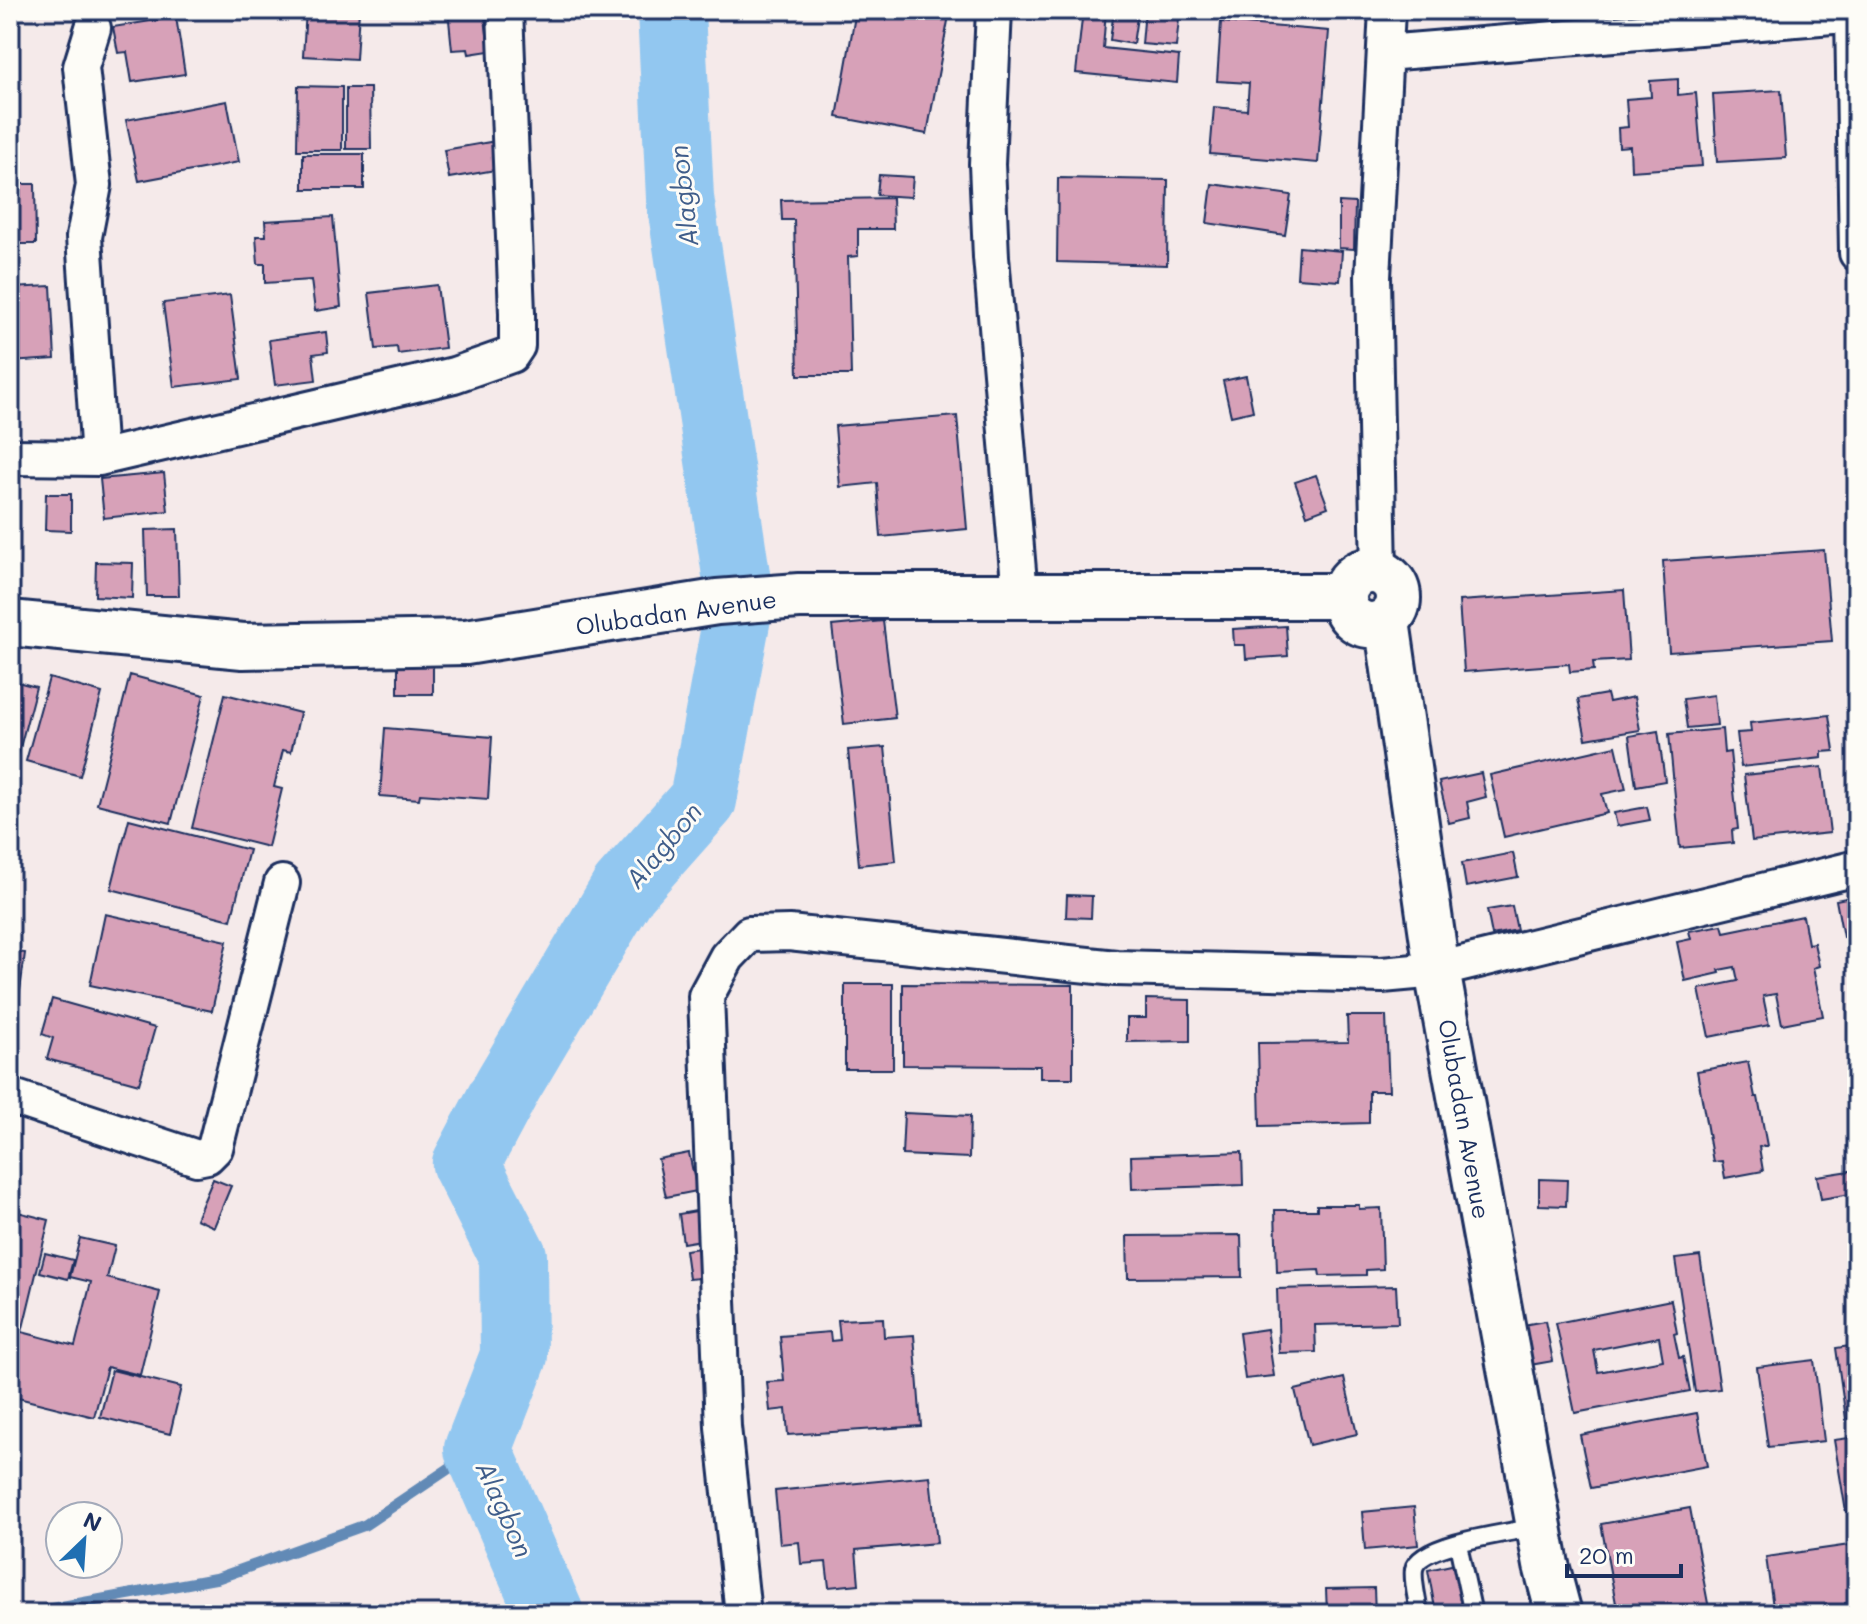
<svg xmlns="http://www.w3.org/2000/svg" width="1867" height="1624" font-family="Mali,sans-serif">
<rect width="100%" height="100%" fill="#f5eaea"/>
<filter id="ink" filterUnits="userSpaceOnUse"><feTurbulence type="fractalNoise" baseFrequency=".0125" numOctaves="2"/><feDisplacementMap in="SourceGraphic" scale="16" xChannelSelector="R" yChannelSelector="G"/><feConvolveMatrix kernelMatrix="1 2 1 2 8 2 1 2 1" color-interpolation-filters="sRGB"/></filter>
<g filter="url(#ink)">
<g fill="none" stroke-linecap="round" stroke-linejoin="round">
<path stroke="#628ab6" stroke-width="11" d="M21 1614 218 1578 365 1525 478 1449"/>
<path stroke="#92c7f0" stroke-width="68" d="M550 1614 478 1449 514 1356 513 1256 466 1164 508 1085 624 889 703 800 740 601 680 198 671 10"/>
</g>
<path fill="#d7a1b8" stroke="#1b2f5e" stroke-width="2" fill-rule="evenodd" d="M306 10H359L356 59 303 56Z
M448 10H484L489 51 469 54 468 49 452 50Z
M856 10H950L927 134 837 117Z
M1083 10H1106L1103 48 1179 56 1177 83 1076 73Z
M1114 10H1138L1133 44 1110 40Z
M1145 10H1180L1176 47 1142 44Z
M176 17 185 74 132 82 127 52 118 53 113 27Z
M1221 22 1329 31 1318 163 1210 154 1214 107 1247 110 1249 83 1217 81Z
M10 61H13L18 128H10Z
M1678 79V95L1696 93 1702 166 1631 171 1630 146 1619 147 1618 128 1628 127 1626 99 1651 97 1650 81Z
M298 86 342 87V150H297Z
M346 88H370L371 149H346Z
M1781 90 1786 158 1717 162 1713 94Z
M227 101 239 162 139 181 126 120Z
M496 141 501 169 449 178 444 150Z
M303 154H364V189H303Z
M879 175 913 177 911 197 877 195Z
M1058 178 1168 180 1167 265 1057 262Z
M10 184H35L36 244H10Z
M1212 184 1291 195 1285 235 1207 223Z
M892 198 893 229H858V256L848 257 851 375H798L794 220H782L781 200Z
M1339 202 1355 203 1354 249 1339 248Z
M333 217 341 307 315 311 311 280 265 283V264H258L256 236H266L265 221Z
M1299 247 1342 251 1340 281 1297 278Z
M437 285 445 348 398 354 397 347 376 349 369 293Z
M51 286 55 359 10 362V288Z
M230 295 241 379 174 387 163 303Z
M326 332 328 352 313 354 316 380 275 385 269 340Z
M1246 376 1253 411 1231 416 1223 381Z
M957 416 967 529 881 537 877 483 840 487 835 426Z
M164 473 168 511 104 518 100 479Z
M1316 475 1328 507 1307 515 1295 482Z
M46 494H71V531L45 530Z
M177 529 179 596H147L145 530Z
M1824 550 1832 641 1669 652 1663 561Z
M96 562 133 563 132 598 95 596Z
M10 583H18V606H10Z
M1624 590 1629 660 1593 662 1594 670 1570 672 1569 664 1464 672 1459 601Z
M883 621 895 718 844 724 832 626Z
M1286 626 1288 656 1246 659 1245 645H1234L1233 629Z
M398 664H433V694H398Z
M130 675 204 695 171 823 97 804Z
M49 678 102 693 80 776 26 761Z
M10 680 36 687 17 759 10 757Z
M225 694 300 713 291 752 283 750 274 787 282 789 268 847 192 828Z
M1607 694 1609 702 1634 697 1640 730 1586 739 1578 699Z
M1714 695 1717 725 1687 728 1683 699Z
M1829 715 1834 751 1822 752V758L1741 767 1737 733 1751 732 1750 723Z
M385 728 492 737 488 799 420 794 419 799 380 796Z
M1722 729 1724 753 1730 752 1738 829 1732 830 1733 843 1680 848 1669 734Z
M1658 731 1665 781 1636 786 1629 736Z
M1616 746 1626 789 1602 794 1607 813 1504 837 1490 775Z
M885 747 896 861 859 865 848 750Z
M1822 767 1830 833 1752 841 1744 775Z
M1481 773 1486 797 1467 802 1470 818 1449 823 1439 782Z
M1647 807 1650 820 1617 826 1614 813Z
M129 819 249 850 231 920 111 889Z
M1513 853 1518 877 1466 887 1462 863Z
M1067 895 1092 896 1091 918 1066 917Z
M1856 896 1857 935 1843 937 1836 900Z
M1512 906 1517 930 1492 935 1487 910Z
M105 914 227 941 212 1011 90 985Z
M1803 916 1808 944 1814 943 1819 966 1813 968 1823 1016 1782 1024 1776 994 1763 996 1769 1025 1709 1037 1699 989 1738 981 1735 967 1719 970 1720 973 1685 981 1677 942 1691 939 1689 931 1722 925 1724 932Z
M10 951 25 953 12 1051H10Z
M845 984H893V1069H845Z
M903 984 1073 985V1078H1040V1066L903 1065Z
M52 999 155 1028 139 1084 47 1059 53 1038 42 1034Z
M1146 999 1190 1000V1041L1127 1042V1018H1146Z
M1347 1016H1386L1389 1091H1369V1123L1260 1126 1258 1043 1348 1042Z
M1748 1062 1755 1097H1758L1767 1146 1759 1147 1763 1171 1725 1178 1722 1161 1713 1162 1697 1071Z
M904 1113 970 1116 969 1158 902 1155Z
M1242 1152 1243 1185 1132 1189 1131 1156Z
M689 1153 697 1191 666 1197 658 1159Z
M1857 1170V1193L1821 1199 1817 1176Z
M213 1179 231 1186 214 1227 196 1219Z
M1539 1179 1567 1180 1566 1206 1539 1205Z
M1317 1205H1359V1209L1381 1208 1383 1269 1366 1270V1275L1320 1276 1319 1270 1277 1272 1275 1210H1317Z
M10 1210 49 1220 22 1332 75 1346 91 1282 70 1277 80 1238 115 1246 107 1278 160 1292 140 1375 107 1367 94 1417 10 1396Z
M702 1210 707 1239 683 1243 679 1214Z
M1241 1235 1242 1277 1128 1278 1127 1236Z
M707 1247 711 1277 689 1279 685 1250Z
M45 1253 73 1260 68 1279 40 1272Z
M1700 1256 1720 1389 1695 1392 1675 1259Z
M1396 1286 1398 1323 1315 1325 1316 1352 1279 1353 1277 1289Z
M1671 1300 1677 1333 1674 1334 1679 1358 1683 1357 1690 1391 1575 1413 1556 1323ZM1659 1337 1663 1360 1598 1372 1594 1350Z
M883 1318 884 1337 914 1335 921 1426 788 1435 786 1409 770 1411 767 1382 784 1381 780 1336 830 1332 831 1341 840 1340 838 1320Z
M1545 1321 1553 1361 1530 1365 1523 1325Z
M1267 1329 1274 1376 1245 1379 1239 1333Z
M1857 1345V1418L1846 1419 1836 1348Z
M1814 1360 1824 1441 1768 1447 1757 1367Z
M112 1370 181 1387 170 1434 100 1417Z
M1344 1378 1357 1434 1309 1445 1295 1390Z
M1697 1413 1707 1466 1591 1488 1580 1435Z
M1857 1437V1511L1846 1512 1834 1440Z
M930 1476 937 1543 856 1550 859 1584 829 1587 826 1562 801 1564 799 1542 780 1544 775 1491Z
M1414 1507 1418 1545 1365 1550 1362 1512Z
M1690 1508 1710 1614H1618L1601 1524Z
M1857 1544V1601L1845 1603 1846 1614H1774L1766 1557Z
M1456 1564 1466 1614H1436L1428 1570Z
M1374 1588 1375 1614H1327L1326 1589Z"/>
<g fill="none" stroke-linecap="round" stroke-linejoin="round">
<defs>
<path id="lane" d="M1458 1544 1473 1614
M1419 1614C1418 1601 1412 1582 1414 1569 1419 1543 1514 1532 1538 1527"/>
<path id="street" d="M994 10 987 164 991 257 1020 594
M1853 14 1857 253
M93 28 81 67 94 185 84 237 99 458
M1385 53 1857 14
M10 457 99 458 454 375 511 355 517 346V313L505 10
M1379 572 1373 277 1387 10
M10 1096 197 1158 207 1156 215 1148 282 883
M743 1614 723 1427 706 996 727 957 749 934 789 933 1116 968 1382 975 1437 970 1857 868"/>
<path id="secondary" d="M1344 598a27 27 0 1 1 54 0a27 27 0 1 1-54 0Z
M1387 621 1437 970 1546 1565 1559 1614
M10 623 243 646 466 642 717 602 799 596H1343"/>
</defs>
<use href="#lane" stroke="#1b2f5e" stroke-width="22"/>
<use href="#street" stroke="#1b2f5e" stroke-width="40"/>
<use href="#secondary" stroke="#1b2f5e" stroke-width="50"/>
<use href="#lane" stroke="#fdfcf7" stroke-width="16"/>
<use href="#street" stroke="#fdfcf7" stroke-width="34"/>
<use href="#secondary" stroke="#fdfcf7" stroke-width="44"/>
</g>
</g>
<g text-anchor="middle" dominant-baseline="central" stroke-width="6" stroke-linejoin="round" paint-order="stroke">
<g font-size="24" fill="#1b2f5e" stroke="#fdfcf7">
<text transform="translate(676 612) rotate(-8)">Olubadan Avenue</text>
<text transform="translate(1465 1119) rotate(80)">Olubadan Avenue</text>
</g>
<g font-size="26" font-style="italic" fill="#3f5d8a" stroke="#fdfcf7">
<text transform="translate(683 196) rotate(-96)">Alagbon</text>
<text transform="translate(663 845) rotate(-50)">Alagbon</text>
<text transform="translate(505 1509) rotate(66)">Alagbon</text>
</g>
</g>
<rect width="1867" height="1624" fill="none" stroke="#fdfcf7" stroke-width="40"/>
<rect x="20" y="20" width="1827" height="1584" fill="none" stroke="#1b2f5e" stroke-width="3" filter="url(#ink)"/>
<g transform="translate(84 1540) rotate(25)"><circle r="38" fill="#fdfcf7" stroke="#a3aaba" stroke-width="2"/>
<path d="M0-6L14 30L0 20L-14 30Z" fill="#1f6fb2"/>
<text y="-12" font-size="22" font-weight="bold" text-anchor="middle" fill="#1b2f5e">N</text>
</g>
<path d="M1567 1564v12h114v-12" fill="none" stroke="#1b2f5e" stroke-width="4"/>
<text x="1579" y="1564" font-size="24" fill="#1b2f5e" stroke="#fdfcf7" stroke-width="6" paint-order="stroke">20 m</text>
</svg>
